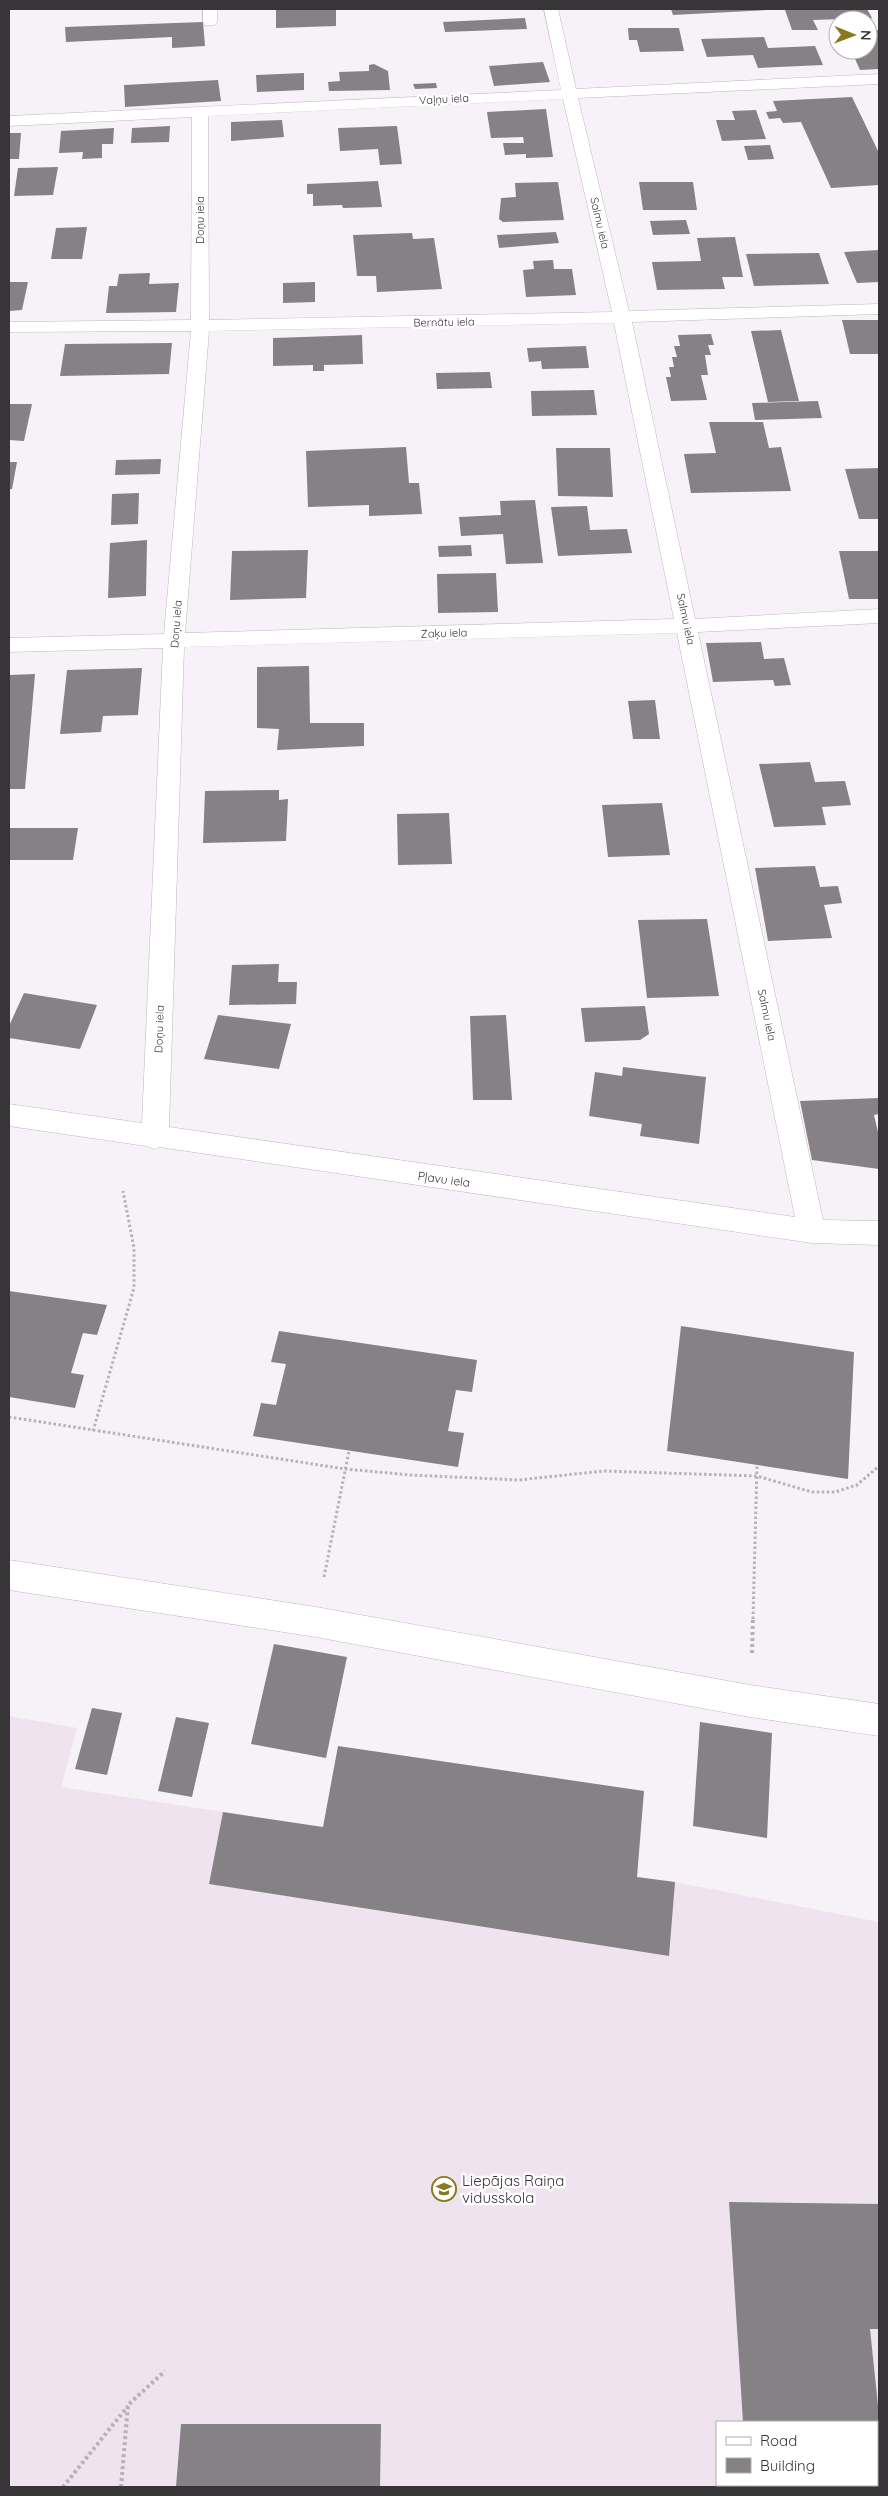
<svg xmlns="http://www.w3.org/2000/svg" width="888" height="2496" font-family="Quicksand,sans-serif">
<rect width="100%" height="100%" fill="#f7f2f7"/>
<path fill="#eee3ee" fill-rule="evenodd" d="M9 1716 77 1728 61 1787 223 1812 209 1884 668 1956 675 1882 879 1922V2487H9ZM717 2422H877V2485H717Z"/>
<path fill="#858185" d="M276 9H336V26L276 28Z
M671 9H767V10L673 15Z
M802 9H867L872 18 813 20 818 30H792L785 10Z
M525 18 527 29 445 32 443 22Z
M203 22 205 46 172 48V37L66 42 65 27Z
M628 28H679L684 51 640 52 637 40H629Z
M868 30H879V69L860 70 851 50H868Z
M764 37 768 48 815 46 823 65 758 68 753 55 707 57 701 39Z
M543 62 550 82 494 86 489 66Z
M374 64 388 71 390 90 329 91 328 82 340 81 339 72 369 71V65Z
M304 73V90L257 92 256 75Z
M218 80 221 101 125 107 124 85Z
M436 83 437 88 415 89 413 84Z
M852 97 879 153V185L831 188 801 122 783 123 780 118 769 119 766 112 777 111 773 101Z
M546 109 553 157 526 158V154L505 155 503 143H524L523 137 491 138 487 112Z
M756 110 766 139 722 141 716 120H735L732 111Z
M282 120 284 137 231 141V122Z
M170 126 169 142 131 143 132 128Z
M397 126 402 164 380 165 378 149 340 151 338 128Z
M114 128 113 144H102V158L82 159 83 152 59 153 61 131Z
M9 133H21L19 159H9Z
M770 145 774 159 748 160 744 146Z
M58 167 53 195 14 196 18 168Z
M378 181 382 207 343 208 342 205 313 206V194H307V184Z
M558 182 564 220 503 222 499 219 501 198 516 197 515 183Z
M639 182H693L697 210H643Z
M686 220 690 234 653 235 650 221Z
M87 227 82 259H51L56 228Z
M556 232 559 243 499 248 497 235Z
M412 233 413 239 434 238 442 289 377 292 376 276H357L353 235Z
M735 237 743 277H722L725 289 657 290 652 262 701 261 697 238Z
M879 250V282L857 283 844 252Z
M819 253 829 284 754 286 746 254Z
M553 260 554 269H572L576 295 526 297 523 270 534 269 533 261Z
M150 273 149 284 179 283 176 312 106 313 109 286H117L119 274Z
M9 282H28L22 310 9 311Z
M315 282V302L283 303V283Z
M842 320H879V354H850Z
M781 330 799 401 768 402 751 331Z
M711 334 714 345H708L711 355H705L708 375H701L707 400 671 401 666 377H671L669 367H674L672 357H677L674 346H680L678 335Z
M362 335 363 364 324 365V371H313V365L273 366V338Z
M172 343 169 374 60 376 65 344Z
M586 346 589 368 542 369 541 361 529 362 527 348Z
M490 372 492 388 437 389 436 373Z
M594 390 597 415 532 416 531 391Z
M818 401 822 418 755 420 752 403Z
M9 404H32L24 441 9 440Z
M709 422H763L769 448 781 447 791 491 691 493 684 454 716 453Z
M406 447 409 483H419L422 514 369 516V505L308 507 306 451Z
M556 448H610L613 497 558 496Z
M161 459 160 474 115 475 116 460Z
M9 462H17L12 489H9Z
M879 468V519H859L845 469Z
M139 493 138 524 111 525 112 494Z
M535 500 543 563 506 564 503 534 461 536 459 517 501 515 500 501Z
M587 506 590 530 627 529 632 553 558 556 551 507Z
M147 540 146 596 108 598 110 543Z
M471 545 472 556 439 557 438 546Z
M308 550 306 598 230 600 232 551Z
M839 551H879V599H849Z
M496 573 498 612 438 613 437 574Z
M761 642 764 659 784 658 791 685 775 686 773 680 713 682 706 643Z
M309 666 310 723H364V746L277 750 279 729 257 728V667Z
M142 668 138 715 103 716 101 732 60 734 67 670Z
M35 674 25 789H9V675Z
M655 700 660 739H633L628 701Z
M810 762 815 782 845 781 851 805 822 807 826 825 774 827 759 764Z
M279 790V800L288 799 286 841 203 843 205 791Z
M662 803 670 855 608 857 602 805Z
M449 813 452 864 398 865 397 814Z
M9 828H78L73 860H9Z
M815 866 820 887 838 886 842 903 824 905 832 938 768 941 755 868Z
M707 919 719 996 647 998 638 920Z
M279 964 278 982H297L296 1004 229 1005 232 965Z
M24 993 97 1005 80 1049 9 1038V1026Z
M645 1006 649 1034 640 1040 585 1042 581 1008Z
M218 1015 291 1024 279 1069 204 1059Z
M506 1015 512 1100H473L470 1016Z
M623 1067 706 1077 699 1144 640 1136 642 1124 589 1116 595 1072 622 1076Z
M879 1098V1114L874 1115 879 1136V1169L812 1160 800 1101Z
M9 1291 107 1305 97 1335 83 1333 71 1373 84 1375 75 1408 9 1397Z
M681 1326 854 1352 848 1479 667 1451Z
M279 1331 477 1360 472 1392 456 1390 448 1431 464 1433 458 1467 253 1436 261 1403 276 1405 286 1364 271 1362Z
M274 1644 347 1657 326 1758 251 1744Z
M92 1708 122 1713 107 1775 75 1769Z
M176 1717 209 1723 192 1797 158 1791Z
M700 1722 772 1733 767 1838 693 1826Z
M338 1746 644 1791 637 1877 675 1882 669 1956 209 1884 223 1812 323 1827Z
M729 2202 879 2204V2329H870L879 2415V2487H748V2485H877V2422H743Z
M181 2424H381L380 2487H176Z"/>
<g fill="none" stroke-linecap="round" stroke-linejoin="round">
<defs>
<path id="lane" d="M203 9H217V22L215 25H205L203 22Z
M9 1560 316 1607 750 1685 879 1704V1736L750 1717 316 1637 9 1590Z"/>
<path id="street" d="M544 9H558L576 89 879 74V84L578 98 629 311 879 304V314L632 322 695 619 879 609V623L698 632 823 1220 879 1221V1245L812 1243 159 1147 155 1149 146 1146 9 1126V1104L142 1123 163 648 9 652V638L164 634 191 331 9 332V322L191 320 192 117 9 126V116L561 90ZM563 99 612 312 209 320 208 116ZM614 323 674 619 185 633 209 331ZM677 633 795 1217 169 1127 184 647Z"/>
</defs>
<use href="#lane" stroke="#bdb8bd" stroke-width="1"/>
<use href="#street" stroke="#bdb8bd" stroke-width="1"/>
<path stroke="#b6b2b6" stroke-width="3" stroke-dasharray="2.5 2.5" stroke-linecap="butt" d="M9 1417 345 1469 411 1475 519 1480 603 1471 757 1476 812 1492H835L857 1485 879 1466
M93 1431 134 1288V1248L123 1191
M324 1577 349 1451
M753 1619 757 1465"/>
<path stroke="#b6b2b6" stroke-width="4" stroke-dasharray="3 3" stroke-linecap="butt" d="M752 1653 753 1618
M63 2487 128 2406
M121 2487 128 2405 165 2371"/>
<use href="#lane" fill="#fff" fill-rule="evenodd"/>
<use href="#street" fill="#fff" fill-rule="evenodd"/>
</g>
<defs>
<symbol id="school-ring" viewBox="-11 -11 22 22"><circle r="9.5" fill="#fff" stroke="#8a781d" stroke-width="1.5"/><path d="M0-5L7-2L0 1L-7-2ZM-4 1L0 2.5L4 1V4Q0 6-4 4Z" fill="#8a781d"/></symbol>
</defs>
<g fill-rule="evenodd">
<use href="#school-ring" x="430" y="2175" width="28" height="28"/>
</g>
<g text-anchor="middle" dominant-baseline="central" stroke-width="5" stroke-linejoin="round" paint-order="stroke">
<g font-size="11" fill="#373537" stroke="#fff">
<text transform="translate(444 99) rotate(-3)">Vaļņu iela</text>
<text transform="translate(200 220) rotate(-90)">Doņu iela</text>
<text transform="translate(600 223) rotate(77)">Salmu iela</text>
<text transform="translate(444 322) rotate(-1)">Bernātu iela</text>
<text transform="translate(686 619) rotate(78)">Salmu iela</text>
<text transform="translate(176 624) rotate(-86)">Doņu iela</text>
<text transform="translate(444 633) rotate(-2)">Zaķu iela</text>
<text transform="translate(767 1015) rotate(78)">Salmu iela</text>
<text transform="translate(159 1029) rotate(-88)">Doņu iela</text>
</g>
<g font-size="12" fill="#373537" stroke="#fff">
<text transform="translate(444 1179) rotate(8)">Pļavu iela</text>
</g>
<g font-size="15" fill="#373537" stroke="#fff" text-anchor="start">
<text x="462" y="2180">Liepājas Raiņa<tspan x="462" dy="17">vidusskola</tspan></text>
</g>
</g>
<rect width="888" height="2496" fill="none" stroke="#373537" stroke-width="20"/>
<rect x="716" y="2421" width="162" height="65" fill="#ffffff" stroke="#afaeaf"/>
<rect x="726" y="2437" width="25" height="8" fill="#ffffff" stroke="#afaeaf"/>
<text x="760" y="2446" font-size="15" fill="#373537">Road</text>
<rect x="726" y="2458" width="25" height="15" fill="#858185" stroke="#afaeaf"/>
<text x="760" y="2471" font-size="15" fill="#373537">Building</text>
<g transform="translate(853 35) rotate(91)"><circle r="24" fill="#ffffff" stroke="#afaeaf"/>
<path d="M0-4L9 19L0 12L-9 19Z" fill="#8a781d"/>
<text y="-8" font-size="14" font-weight="bold" text-anchor="middle" fill="#373537">N</text>
</g>
</svg>
